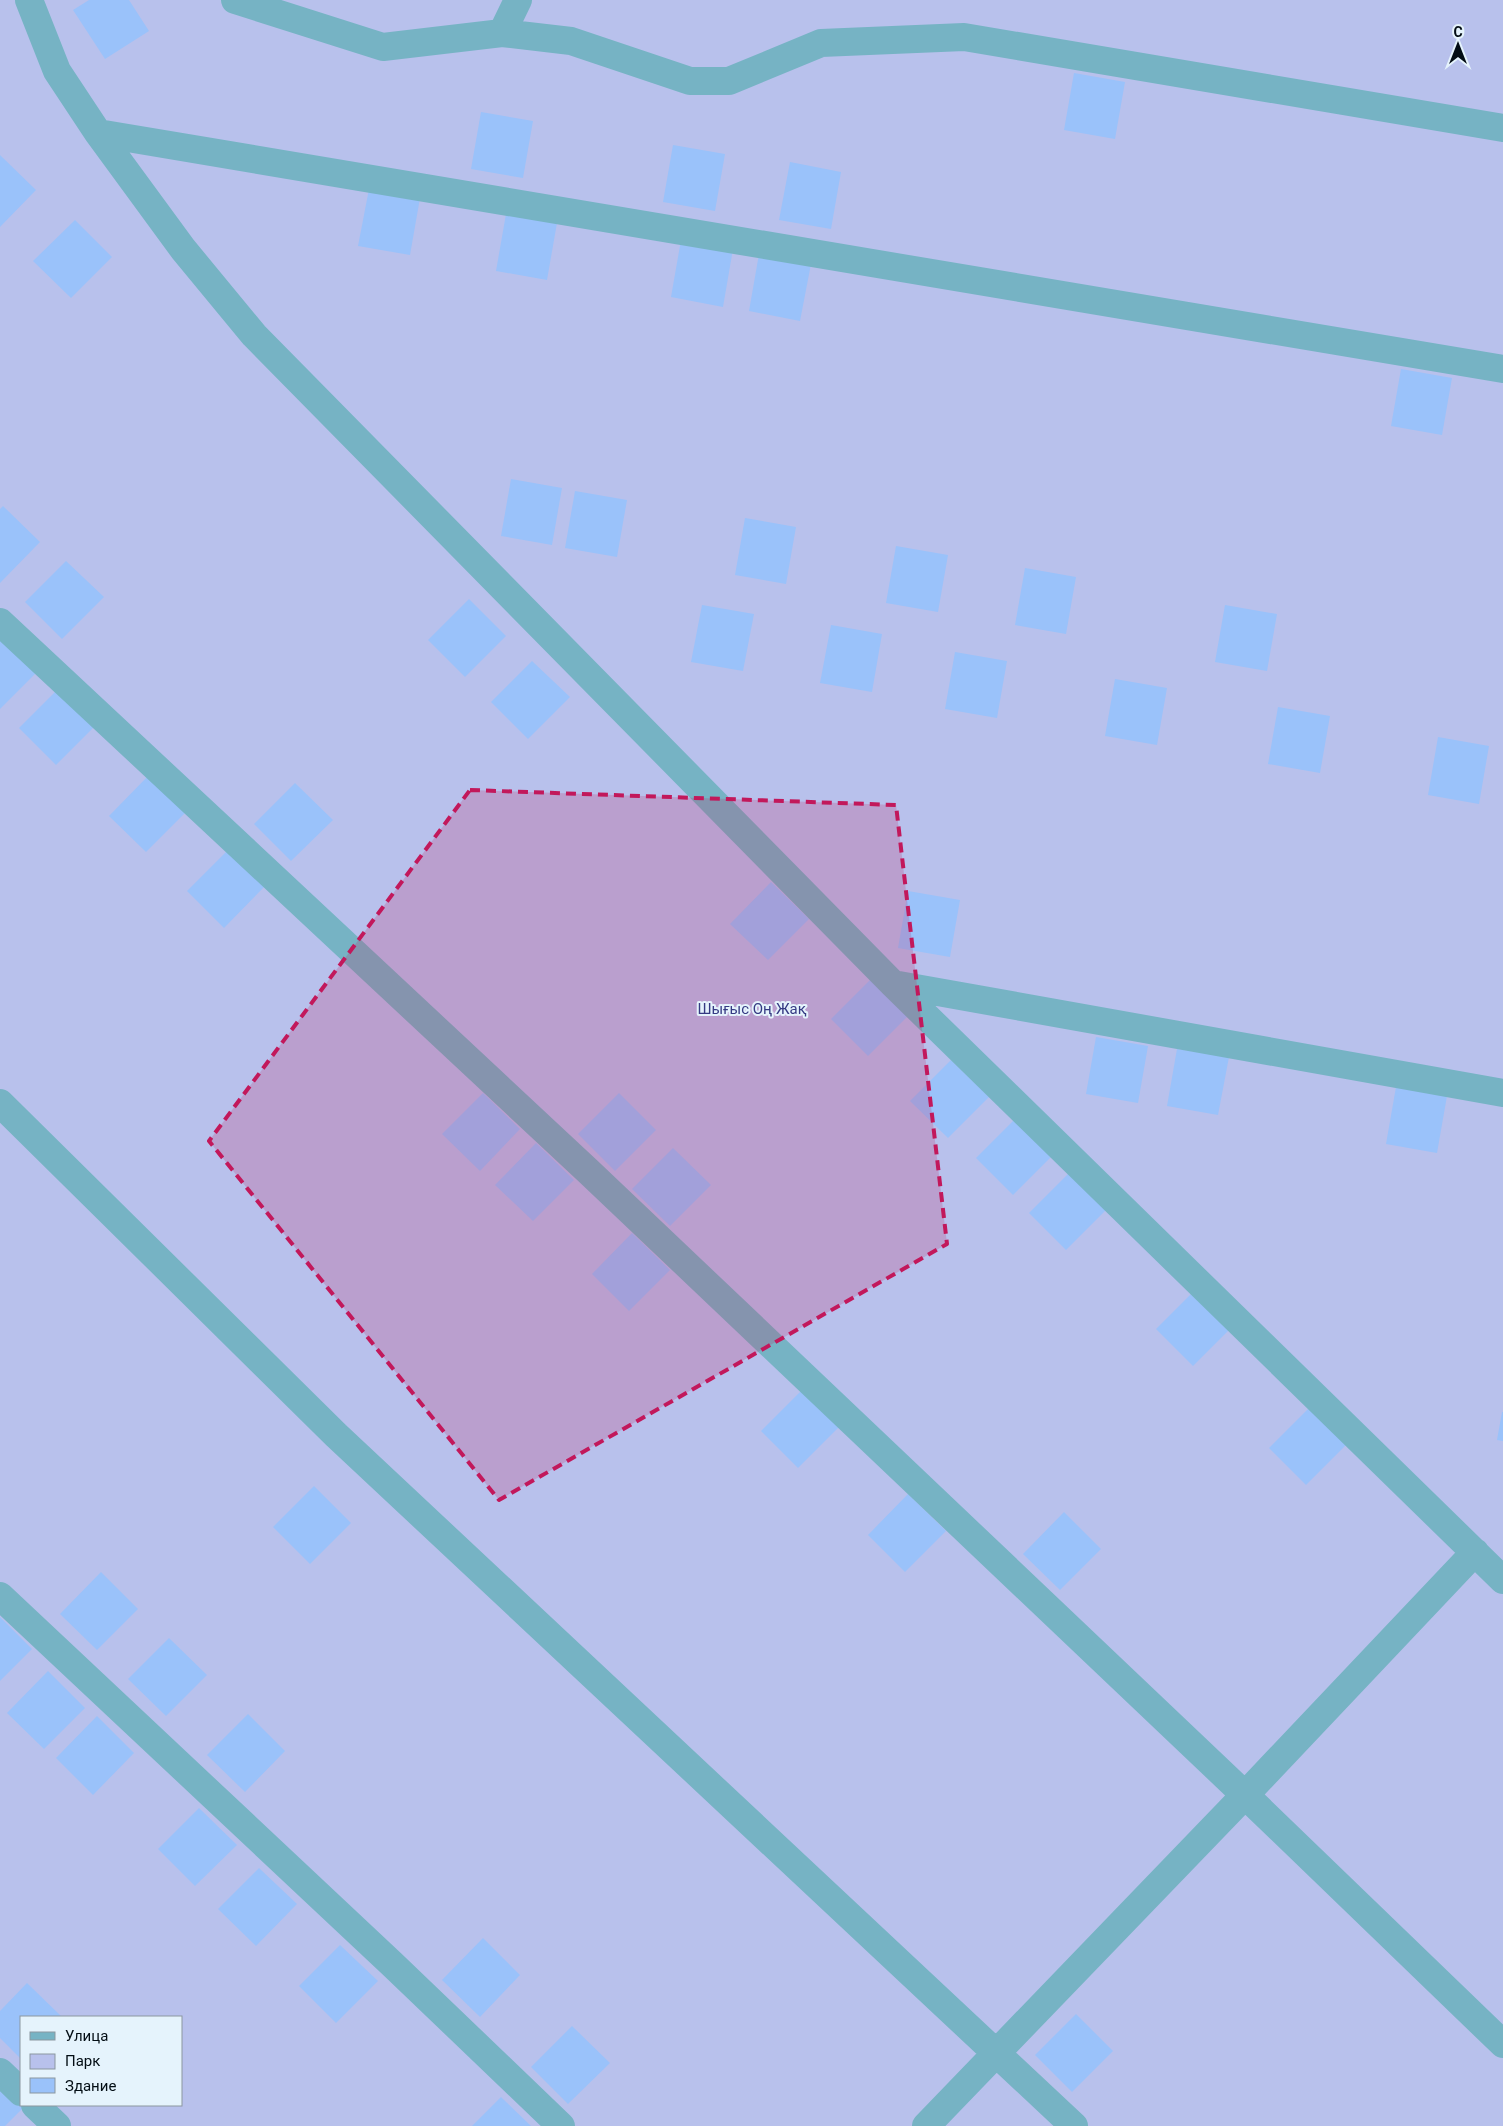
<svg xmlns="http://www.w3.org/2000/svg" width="1503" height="2126" font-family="Roboto,sans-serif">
<rect width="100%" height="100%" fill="#e5f3fc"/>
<path fill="#b8c1ec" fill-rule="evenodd" d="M0 0H1503V2126H0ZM21 2017H181V2105H21Z"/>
<path fill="#9ac2fa" d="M89 0H129L149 31 105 59 73 10Z
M1074 73 1125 82 1115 139 1064 130Z
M481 112 533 121 523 178 471 169Z
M673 145 725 154 715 211 663 202Z
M0 155 36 190 0 227Z
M790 162 841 172 831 229 779 220Z
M369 189 420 198 410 255 358 246Z
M506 214 557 223 547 280 496 271Z
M75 220 112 257 71 298 33 261Z
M681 240 733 249 723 307 671 297Z
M759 254 811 264 800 321 749 311Z
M1401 369 1452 378 1442 435 1391 426Z
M511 479 562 488 552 545 501 536Z
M575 491 627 500 617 557 565 548Z
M3 506 40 542 0 583V509Z
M745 518 796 527 786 584 735 575Z
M896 546 948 555 938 612 886 603Z
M66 561 104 597 62 639 25 602Z
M1025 568 1076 577 1066 634 1015 625Z
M469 599 506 636 465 677 428 640Z
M702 605 754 614 743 671 691 662Z
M1225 605 1277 614 1267 671 1215 662Z
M831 625 882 634 872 692 820 683Z
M0 637 36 673 0 709Z
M955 652 1007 661 997 718 945 709Z
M532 661 570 697 528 739 491 702Z
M1115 679 1167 688 1157 745 1105 736Z
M60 687 97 724 56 765 19 728Z
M1278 707 1330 716 1320 773 1268 764Z
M1438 737 1489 746 1479 804 1428 795Z
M150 774 187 811 146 852 109 816Z
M295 783 333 820 291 861 254 824Z
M228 850 265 886 224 928 187 891Z
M771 882 809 919 768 960 730 924Z
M908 891 960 900 950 957 898 948Z
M872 978 909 1015 868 1056 831 1019Z
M1096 1037 1148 1046 1138 1103 1086 1094Z
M1177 1049 1229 1057 1218 1115 1167 1106Z
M951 1060 989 1097 948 1138 910 1101Z
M1396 1087 1447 1096 1437 1153 1386 1144Z
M483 1093 520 1129 480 1171 442 1134Z
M619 1093 656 1130 615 1171 578 1134Z
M1017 1117 1054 1154 1013 1195 976 1158Z
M536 1143 574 1180 533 1221 495 1185Z
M673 1148 711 1185 670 1226 632 1189Z
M1070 1172 1107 1209 1066 1250 1029 1213Z
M632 1233 670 1270 629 1311 592 1274Z
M1197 1288 1234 1325 1193 1366 1156 1329Z
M802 1390 839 1427 798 1468 761 1431Z
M1310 1407 1347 1444 1306 1485 1269 1448Z
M1502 1412H1503V1441L1497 1440Z
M314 1486 351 1523 310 1564 273 1527Z
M908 1494 946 1531 905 1572 868 1535Z
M1064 1512 1101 1549 1060 1590 1023 1554Z
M101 1572 138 1609 97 1650 60 1614Z
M0 1617 32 1649 0 1681Z
M169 1638 207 1675 166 1716 128 1679Z
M48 1671 85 1708 44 1749 7 1713Z
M248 1714 285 1751 245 1792 207 1755Z
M97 1716 134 1753 93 1795 56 1758Z
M199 1808 237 1845 195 1886 158 1849Z
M259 1868 297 1904 256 1946 218 1909Z
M483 1938 520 1975 480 2017 442 1980Z
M340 1945 378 1981 336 2023 299 1986Z
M27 1983 62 2017H21V2059L0 2038V2011Z
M1076 2014 1113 2051 1072 2092 1035 2055Z
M572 2026 610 2063 568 2104 531 2067Z
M0 2085 23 2108 5 2126H0Z
M501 2097 531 2126H472Z"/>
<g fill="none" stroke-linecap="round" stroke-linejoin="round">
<path stroke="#76b3c4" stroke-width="28" d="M29 0 57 71 98 133 183 249 254 335 893 984 1503 1580
M235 0 383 47 502 33
M518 0 502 33 571 41 690 81H729L821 43 964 37 1503 128
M98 133 1503 369
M0 622 588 1171 1245 1795 1503 2044
M893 984 1503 1093
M0 1103 336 1435 1074 2126
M0 1596 392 1964 561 2126
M0 2072 21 2092
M35 2105 57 2126
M926 2126 1245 1795 1475 1552"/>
</g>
<path fill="#c2185b" fill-opacity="0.2" stroke="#c2185b" stroke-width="4" stroke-dasharray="10 6" stroke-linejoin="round" d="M470 790 896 805 947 1244 499 1500 209 1141Z"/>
<g text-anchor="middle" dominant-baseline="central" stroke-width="4" stroke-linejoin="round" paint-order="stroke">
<g font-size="15" fill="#353a83" stroke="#e5f3fc">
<text x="752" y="1009">Шығыс Оң Жақ</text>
</g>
</g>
<rect x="20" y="2016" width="162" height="90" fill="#e5f3fc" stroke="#8b979f"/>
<rect x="30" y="2032" width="25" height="8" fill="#76b3c4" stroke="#8b979f"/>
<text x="65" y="2041" font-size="15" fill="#030d14">Улица</text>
<rect x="30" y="2054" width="25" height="15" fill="#b8c1ec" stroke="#8b979f"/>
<text x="65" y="2066" font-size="15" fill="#030d14">Парк</text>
<rect x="30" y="2078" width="25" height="15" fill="#9ac2fa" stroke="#8b979f"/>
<text x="65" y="2091" font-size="15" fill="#030d14">Здание</text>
<g transform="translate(1458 45)" stroke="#e5f3fc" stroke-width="4" paint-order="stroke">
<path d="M0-4L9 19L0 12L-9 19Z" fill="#030d14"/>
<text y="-8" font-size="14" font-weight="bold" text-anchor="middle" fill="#030d14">С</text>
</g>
</svg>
